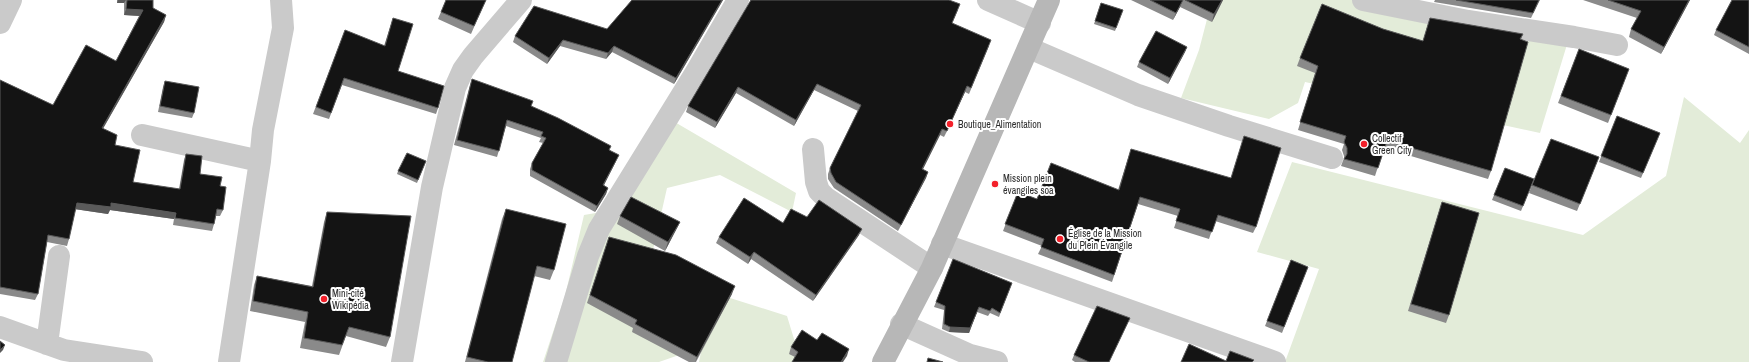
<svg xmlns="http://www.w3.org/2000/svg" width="1749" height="362" font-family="'Archivo Narrow',sans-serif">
<rect width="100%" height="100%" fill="#fff"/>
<path fill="#e3ecd9" d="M1212 0H1373L1569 38 1540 133 1305 82 1298 103 1269 119 1181 98 1199 50Z
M1684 97 1740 143 1749 130V362H1285L1319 269 1257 252 1292 162 1583 235 1666 176Z
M673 121 796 193 792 212 720 175 667 188 648 272 787 316 801 362H699L702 347 659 362H543L565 296 584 215 625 208Z"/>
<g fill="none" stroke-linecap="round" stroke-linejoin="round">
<path stroke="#cacaca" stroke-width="22" d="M988 0 1040 23
M1363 0 1468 21 1574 37 1617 45
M0 23 11 0
M1029 48 1138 95 1229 126 1332 158
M142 135 260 161
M813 149 816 182 819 191 826 198 932 268
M942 244 1275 362
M901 324 970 355 997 362
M0 327 64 350 142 362
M47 344 59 256
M229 362 260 161 263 130 283 28 281 0
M402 362 432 187 455 88 463 70 473 56 521 0
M556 362 588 256 599 229 696 72 738 0"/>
<path stroke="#b7b7b7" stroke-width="22" d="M883 362 932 268 1049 0"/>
</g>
<path fill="#8a8a8a" d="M117 0H153V8L166 15 164 22 103 128 115 145 133 182 179 189 184 160 186 154 200 174 220 186 223 210 220 216H216L214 224 212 231 173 225 174 219 110 210 108 214 75 209 69 239 67 246 47 242 38 294 35 300 0 294V80L53 105 116 61 139 16 124 15V3H117Z
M446 0H486L471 34 438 19Z
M632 0H723L674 84 612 52 606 59 560 46 547 64 513 42 515 36 607 29Z
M750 0H949L958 10 952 23 989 46 969 94 965 92 944 137 940 135 923 169 928 172 926 178 898 231 834 188 828 179V174L830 168 858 111 814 90 794 126 736 93 715 128 686 112 688 106 750 2Z
M1131 0H1223L1212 22 1180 7 1173 20Z
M1435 0H1540L1531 18 1434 2Z
M1583 0H1690L1661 54 1629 37 1631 29 1637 18Z
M1749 0V54L1714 35 1716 30Z
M1101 3 1123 10 1115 31 1094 24Z
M393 18 398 71 438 108 436 114 342 85 329 119 313 114 345 30 384 46Z
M1430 18 1523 34 1521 40 1491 171 1488 179 1384 148 1375 176 1341 166 1344 158V156L1342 150 1344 144 1298 130 1315 73 1297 66 1300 58 1383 29 1423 41Z
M1187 47 1185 52 1168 84 1137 67 1139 62Z
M1579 49 1629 69 1608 123 1558 103Z
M472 79 531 106 610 150 616 161 604 185 608 188 606 194 595 212 530 176V169L532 163 543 143 539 142 541 138 506 126 497 157 454 145 470 85Z
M165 81 194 113 192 118 158 112 163 87Z
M1617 116 1660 133 1641 178 1599 162Z
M1131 149 1256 227 1253 233 1215 221 1209 239 1174 228 1178 216 1138 204 1112 282 1038 254 1042 246 1003 231 1018 192 1037 199 1118 190Z
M1599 157 1577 211 1529 193 1532 185Z
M426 161 417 183 397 174 398 171Z
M1505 168 1534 179 1521 211 1492 200Z
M1442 202 1449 315 1446 323 1408 311Z
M506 209 554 270 550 280 534 276 512 362H465L502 219Z
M327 212 390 337 386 347 346 336 339 355 300 348 305 322 250 311 254 285 257 276 312 286 324 222Z
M620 216 680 222 676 230 665 251 617 224Z
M807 217 859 235 813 301 751 259 748 264 716 243 719 237Z
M606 246 732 294 696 362H689L632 332 633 328 587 303Z
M953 259 1012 283 999 317 990 313 988 316 977 312 969 333 949 332 942 329 944 310 934 307Z
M1291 260 1308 267 1282 333 1265 326Z
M1130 318 1109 362H1075L1072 360 1074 355Z
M817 340 847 356 795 357 789 354 791 347Z"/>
<path fill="#5a5a5a" d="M118 0H126L124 3H117Z
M722 0H723L674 84 676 78Z
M1183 0 1180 7 1173 20 1176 13Z
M1222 0H1223L1212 22 1214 14Z
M1689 0H1690L1661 54 1664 47Z
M126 9 143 10 140 16 124 15Z
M166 15 164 22 100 134 102 128Z
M563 40 560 46 547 64 549 58Z
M614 46 612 52 606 59 608 53Z
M1187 47 1185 52 1168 84 1170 78Z
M817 84 814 90 794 126 796 120Z
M967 86 965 92 944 137 947 131Z
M738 87 736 93 715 128 717 122Z
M942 129 940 135 920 175 922 169Z
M619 155 601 191 603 185Z
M928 172 926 178 898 231 901 225Z
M608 188 606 194 595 212 597 206Z
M77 203H111L176 213 174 219 110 210 108 214 74 209Z
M680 222 676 230 665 251 668 242Z
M862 229 859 235 813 301 816 295Z
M754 252 751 259 748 264 750 257Z
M735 286 732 294 695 362 697 357Z
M977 312 969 333 949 332 950 327Z
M5 345 3 350 0 353V350Z
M849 349 847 356 843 362H841Z"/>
<path fill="#141414" stroke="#5a5a5a" d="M127 0H153V8L166 15 102 128 117 135 115 145 140 150 133 182 180 189 186 154 202 156 200 174 222 177 220 186 226 187 223 210 217 209 214 224 175 218 176 213 111 203V207L77 203 69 239 48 235 38 294 0 287V80L53 105 86 45 116 61 143 10 126 9Z
M446 0H486L474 26 441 12Z
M632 0H722L676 78 614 46 608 53 563 40 549 58 515 36 534 6 607 29Z
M751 0H949L960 4 952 23 991 40 971 88 967 86 947 131 942 129 922 169 928 172 901 225 836 182 831 173 830 168 861 105 817 84 796 120 738 87 717 122 688 106Z
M1150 0H1183L1176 13Z
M1185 0H1222L1214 14Z
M1456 0H1539L1533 13Z
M1608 0H1689L1664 47 1631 29 1641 11Z
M1732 0H1749V47L1716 30Z
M1101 3 1123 10 1116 28 1095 21Z
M1322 4 1383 29 1423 41 1430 18 1523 34 1520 39 1528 42 1491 171 1387 141 1378 168 1344 159 1347 154V148L1344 142 1346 136 1300 122 1318 66 1300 58Z
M393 18 413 24 398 71 444 86 438 108 344 78 331 113 316 107 345 30 385 46Z
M1156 31 1187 47 1170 78 1139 62Z
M1579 49 1629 69 1611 115 1561 96Z
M472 79 533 101 531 106 558 118 611 146 609 150 619 155 603 185 608 188 597 206 532 170V163L546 138 541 136 543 132 507 120 499 151 457 140Z
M165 81 199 87 194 113 160 106Z
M1617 116 1660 133 1643 173 1601 156Z
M1244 136 1281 148 1256 227 1218 215 1212 232 1176 221 1180 209 1140 197 1114 275 1041 247 1044 239 1005 224 1018 192 1037 199 1051 163 1119 190 1131 149 1231 178Z
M1551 139 1599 157 1580 204 1532 185Z
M407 153 426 161 418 180 398 171Z
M1505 168 1534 179 1523 206 1494 195Z
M631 197 680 222 668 242 620 216Z
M744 198 783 223 791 209 807 217 819 200 862 229 816 295 754 252 750 257 719 237Z
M1442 202 1479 213 1449 315 1411 304Z
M506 209 566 224 554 270 537 266 512 362H488L467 357Z
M327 212 411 216 390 337 349 327 342 345 304 338 308 312 253 301 257 276 313 287Z
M609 237 676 255 735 286 697 357 635 324 637 320 590 295Z
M953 259 1012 283 1000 313 992 308 990 311 979 307 970 328 950 327 944 324 945 306 936 302Z
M1291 260 1308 267 1284 327 1267 321Z
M1097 306 1130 318 1109 362H1089L1074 355Z
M802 330 817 340 822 333 849 349 841 362H792L798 352 791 347Z
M0 341 5 345 0 350Z
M1189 344 1226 361 1230 351 1254 360 1252 362H1181Z
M928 358 943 362H927Z"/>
<g fill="#f3202a" stroke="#fff" stroke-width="1.5">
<circle cx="950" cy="124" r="4"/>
<circle cx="1364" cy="144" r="4"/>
<circle cx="995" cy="184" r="4"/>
<circle cx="1060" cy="239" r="4"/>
<circle cx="324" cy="299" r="4"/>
</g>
<g text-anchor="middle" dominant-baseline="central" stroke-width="4" stroke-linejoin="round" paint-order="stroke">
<g font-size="10" fill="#2d2d2d" stroke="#fff" text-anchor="start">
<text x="958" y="124">Boutique_Alimentation</text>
<text x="1372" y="138">Collectif<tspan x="1372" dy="12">Green City</tspan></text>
<text x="1003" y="178">Mission plein<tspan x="1003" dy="12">évangiles soa</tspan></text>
<text x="1068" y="233">Église de la Mission<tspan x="1068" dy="12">du Plein Évangile</tspan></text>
<text x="332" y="293">Mini-cité<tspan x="332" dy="12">Wikipédia</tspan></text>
</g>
</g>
</svg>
